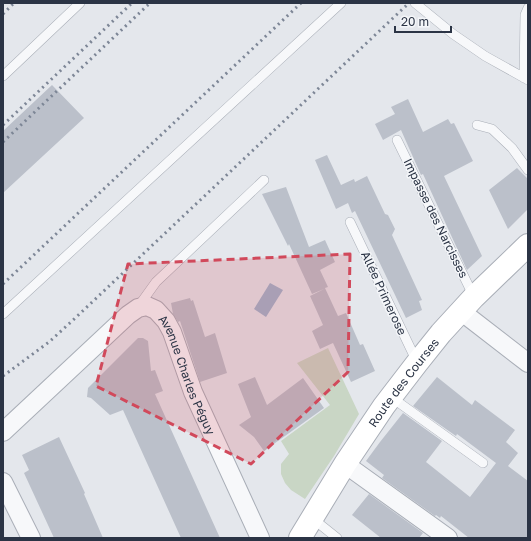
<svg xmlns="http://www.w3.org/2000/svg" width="531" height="541" font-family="'Golos Text',sans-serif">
<rect width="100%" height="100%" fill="#e4e7ec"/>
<path fill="#c9d6c5" d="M328 348 359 414 334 456 305 499 291 490 285 483 281 474V464L289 454 281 441 330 405 297 363Z"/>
<path fill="#9fb4cc" d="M270 283 283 290 266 317 254 309Z"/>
<path fill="#bbc0ca" d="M52 85 84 118 3 193V131Z
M408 99 423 132 448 119 451 124 454 123 473 161 444 176 482 256 467 270 423 174 421 175 401 130 383 140 375 124 395 114 391 107Z
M327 155 341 185 354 179 355 182 367 176 385 214 388 215 395 229 392 235 422 300 419 301 422 310 406 318 355 211 352 213 348 203 336 209 315 160Z
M517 168 528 179V209L508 229 489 190Z
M286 187 309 247 325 240 335 262 320 270 328 287 325 288 338 316 346 313 360 345 363 344 375 371 351 382 333 343 320 349 312 331 323 325 310 296 324 289 312 294 289 244 288 246 262 194Z
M190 298 191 301 193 300 205 337 215 333 227 373 200 382 180 321 178 322 173 314 171 303Z
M138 338H143L148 341 151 371 155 370 163 391 155 394 220 538H181L123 410 110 415 91 398 87 397 88 388Z
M255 377 267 405 303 378 324 408 264 451 254 437 239 425 251 417 238 384Z
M437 377 472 405 475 400 515 430 506 442 518 453 508 466 528 481V538H469L441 516 440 518 436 515 435 516 382 478 384 475 366 461 380 442 403 413 442 441 426 462 470 497 496 463 457 434 456 436 413 406Z
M59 437 85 493 84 494 103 538H54L24 473 29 470 22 455Z
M369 494 423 533 419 538H381L352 515Z"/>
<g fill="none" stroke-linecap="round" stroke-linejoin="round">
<defs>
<path id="lane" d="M415 3 453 34 485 56 528 80
M3 76 80 3
M524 78 525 15 528 8
M477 125 492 129 512 148 528 170
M397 140 474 297
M350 222 417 362
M138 307 156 282 264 180
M3 314 341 3
M391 397 483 463
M312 518 337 538"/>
<g id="street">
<path d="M462 312 528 363"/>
<path id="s1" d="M3 432 128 315 138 308 147 306 156 310 166 321 172 332 193 392 260 538"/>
<path d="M345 464 448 538"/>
<path d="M3 482 31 538"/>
</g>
<g id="secondary">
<path id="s2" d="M300 538 345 464 384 406 417 363 441 333 474 297 528 245"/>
</g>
</defs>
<use href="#lane" stroke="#a9aeb7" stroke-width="10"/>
<use href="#street" stroke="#a9aeb7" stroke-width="20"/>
<use href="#secondary" stroke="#a9aeb7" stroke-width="24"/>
<use href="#lane" stroke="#f7f8fa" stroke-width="9"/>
<use href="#street" stroke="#f7f8fa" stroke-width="18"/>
<use href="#secondary" stroke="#fff" stroke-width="22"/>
<path stroke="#7d8696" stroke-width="3" stroke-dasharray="2 4" stroke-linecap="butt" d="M3 14 14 3
M3 125 132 3
M3 142 150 3
M3 284 301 3
M3 376 49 342 71 322 409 3"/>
</g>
<path fill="#d1495b" fill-opacity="0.2" stroke="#d1495b" stroke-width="3" stroke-dasharray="8 5" stroke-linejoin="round" d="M350 254 348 372 251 464 96 386 128 264Z"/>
<g text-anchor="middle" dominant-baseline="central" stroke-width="3" stroke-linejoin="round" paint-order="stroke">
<g font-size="12" fill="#2b3445" stroke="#f4f6f9">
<text transform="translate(436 218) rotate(64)">Impasse des Narcisses</text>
<text transform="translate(384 293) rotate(65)">Allée Primerose</text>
<text stroke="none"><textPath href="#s1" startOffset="275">Avenue Charles Péguy</textPath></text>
<text stroke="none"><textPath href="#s2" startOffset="187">Route des Courses</textPath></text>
</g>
</g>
<rect width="531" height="541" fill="none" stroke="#2b3445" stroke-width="8"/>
<path d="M395 26v6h56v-6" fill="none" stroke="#2b3445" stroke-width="2"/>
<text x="401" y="26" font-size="12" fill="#2b3445" stroke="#f4f6f9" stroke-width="3" paint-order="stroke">20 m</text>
</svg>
